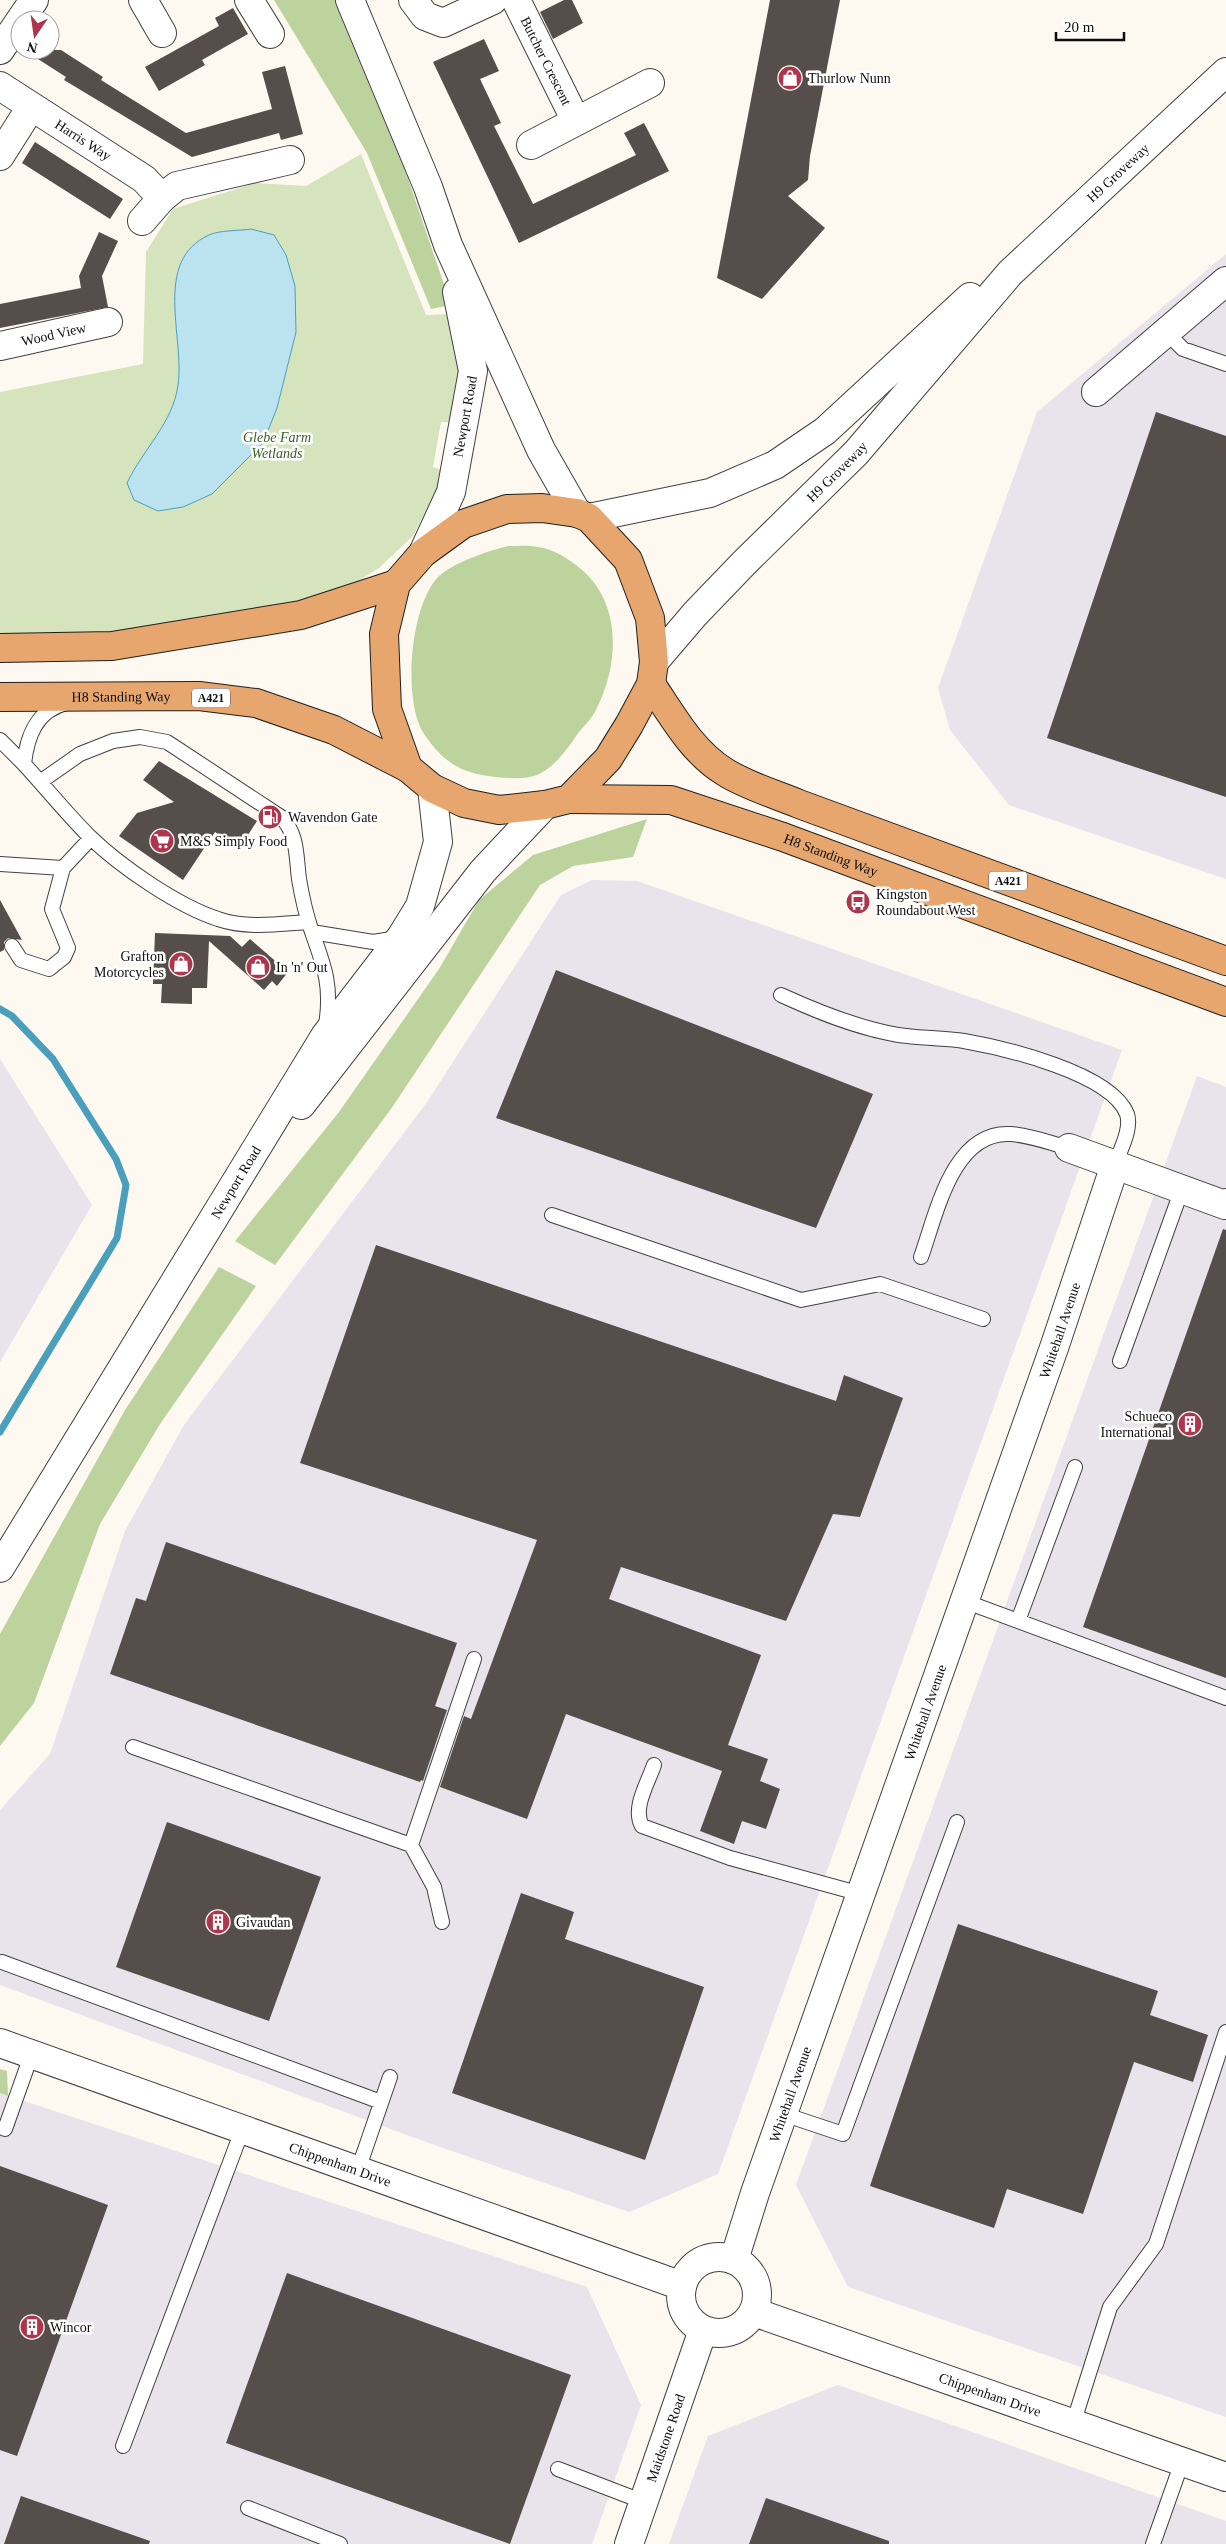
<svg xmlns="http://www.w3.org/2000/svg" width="1226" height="2544" font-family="Georgia,serif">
<rect width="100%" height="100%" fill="#fdf9f0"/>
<path fill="#e9e3eb" d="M1226 254V879L1009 805 950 730 938 688 1037 412Z
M592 880 637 881 1122 1050 718 2174 629 2212 426 2142 0 1985V1810L50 1754 125 1531 184 1425 427 1102 561 895Z
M0 1059 92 1205 0 1362Z
M1197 1076 1226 1087V2417L848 2287 796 2185Z
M0 2093 587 2287 641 2405 592 2544H0Z
M838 2385 1226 2521V2544H669L708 2436Z"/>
<path fill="#d6e4bd" d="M361 154 426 315 451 314 465 374 459 423 441 422 433 467 446 471 413 536 379 568 339 593 242 615 122 632 0 638V392L143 364 146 252 173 209 255 183 306 186Z"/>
<path fill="#bdd39e" d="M274 0H336L381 99 451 305 431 309 367 153Z
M508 546C518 546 529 545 538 547 554 549 569 559 581 569 622 604 619 663 597 708 593 717 585 725 579 732 568 748 555 767 537 775 523 780 502 778 488 776 458 772 441 759 424 734 402 701 410 604 439 576 455 562 488 551 508 546Z
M647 819 633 857 573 866 540 885 391 1109 275 1265 235 1241 339 1112 439 969 479 900 533 855Z
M219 1267 256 1286 160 1424 100 1524 34 1703 0 1746V1634L125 1410Z
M0 2069 7 2071 8 2096 0 2093Z"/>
<path fill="#bae2ef" stroke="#4a9fbd" d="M251 229 274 235 286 255 295 286 296 332 277 408 263 443 212 494 183 507 158 511 134 500 127 483C143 449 173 423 178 385 185 337 152 261 209 235 220 230 238 231 251 229Z"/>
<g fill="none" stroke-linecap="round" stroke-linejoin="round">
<path stroke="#4a9fbd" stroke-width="7" d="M0 1009 12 1016 53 1059 116 1159 126 1185 117 1238 0 1432"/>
</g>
<path fill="#554e4b" d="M564 0H572L583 23 553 39 540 12Z
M770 0H840L810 156 808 180 788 196 825 228 762 299 717 278Z
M233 8 248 34 202 60 205 65 159 91 145 67 219 26 215 18Z
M484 39 499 71 480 79 501 123 494 126 533 204 636 155 624 133 644 123 669 171 519 243 433 62Z
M24 50H61L103 77 101 80 186 133 272 109 262 72 285 66 303 134 281 140 279 133 192 157 64 80 66 77Z
M35 142 123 199 110 219 22 163Z
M99 232 118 241 102 276 108 307 0 328V304L81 288 79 276Z
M1156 412 1226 436V797L1047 738Z
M159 761 257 821 239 849 215 832 183 880 119 836 137 813 174 802 143 780Z
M0 900 22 940 8 938 4 942V950L0 952Z
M155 933 230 936 242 947 250 939 288 972 277 986 272 981 264 990 209 941 207 988H192V1004L161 1003 162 984H153Z
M556 970 873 1094 816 1228 496 1118Z
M1223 1229 1226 1230V1678L1083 1627Z
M376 1245 836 1401 844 1375 903 1398 860 1517 833 1514 786 1621 621 1567 609 1599 761 1655 728 1745 768 1759 760 1781 780 1789 766 1829 742 1821 734 1844 700 1831 722 1771 566 1714 527 1819 440 1787 464 1716 471 1719 537 1540 300 1463Z
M166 1542 457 1643 435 1706 447 1710 423 1781 421 1780 420 1782 110 1674 136 1598 146 1601Z
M167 1822 321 1877 269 2021 116 1967Z
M521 1893 574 1912 565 1939 704 1987 645 2160 452 2093Z
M958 1924 1158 1991 1150 2015 1208 2035 1193 2082 1134 2062 1083 2214 1007 2189 994 2228 870 2186Z
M0 2166 108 2205 17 2456 0 2450Z
M287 2273 571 2375 510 2544 226 2443Z
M21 2496 150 2541 149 2544H4Z
M766 2498 889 2541V2544H749Z"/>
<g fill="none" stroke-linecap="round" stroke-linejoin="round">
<defs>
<path id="service" d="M1166 332 1183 349 1226 364
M0 740 24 764C27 737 36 710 67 703
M24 764C46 788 67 814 90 837 121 867 178 906 218 919 246 929 279 924 308 922
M40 782 80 754 113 741 140 737 167 742 281 817C298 834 296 856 299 879 302 897 306 915 312 932
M0 864 63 868
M12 946 21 960 49 969 64 957 68 948 52 909 63 868 91 838
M781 995C816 1011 850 1025 888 1033 913 1039 939 1037 964 1041 1004 1048 1111 1073 1127 1114 1132 1129 1120 1150 1115 1165
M326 1025C332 987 325 968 312 932L373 942 398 938
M552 1215 801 1300 880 1284 983 1319
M921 1257C936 1216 952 1131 1010 1134 1030 1135 1050 1143 1069 1148
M1120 1361 1182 1189
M964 1601 1226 1698
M1018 1621 1075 1467
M133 1747 411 1845
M654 1765C648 1783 632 1808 642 1826L730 1858 861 1894
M442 1922 434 1887 411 1845 474 1659
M2 1962 381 2102
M783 2114 843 2134 957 1822
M5 2129 32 2053
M358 2170 390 2077
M1073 2424 1110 2307 1156 2244 1226 2032
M123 2446 243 2128
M558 2469 644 2502
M248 2508 340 2544
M1153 2544 1182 2462"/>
<g id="minor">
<path d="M143 0 162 33"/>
<path d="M249 0 270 34"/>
<path d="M413 0 425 16 443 23 493 0"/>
<path id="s1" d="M516 0 576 121"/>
<path d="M0 50 34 0"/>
<path id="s2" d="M0 86 144 179 162 198"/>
<path d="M531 145 650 83"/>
<path d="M0 156 31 107"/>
<path d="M142 221 162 198 177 186 290 160"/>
<path id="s3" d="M0 346 108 322"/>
<path d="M1096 392 1226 281"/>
<path d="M1069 1148 1225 1205 1226 1203"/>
<path id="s4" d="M0 2043 682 2286"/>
<circle cx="719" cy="2295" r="38"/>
<path id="s5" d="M734 2260 755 2193 1055 1345 1115 1165"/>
<path id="s6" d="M754 2312 1226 2477"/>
<path id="s7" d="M629 2544 703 2330"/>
</g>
<g id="tertiary">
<path d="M350 0 428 187 448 245 541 450 577 513"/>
<path d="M589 518 710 493 775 465 825 431 970 297"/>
<path id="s8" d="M423 553 451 492 473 371 457 292"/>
<path id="s9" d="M654 662 695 614 744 563 856 453 1010 273 1226 72"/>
<path d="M301 1105 483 871 545 805"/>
<path id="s10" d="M0 1568 325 1036 401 937 420 906 438 842 432 788"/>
</g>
<g id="trunk">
<path d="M542 508 577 513 589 518 628 560 650 618 654 662 651 684 629 725 608 759 569 799 545 805 499 810 464 803 432 788 408 768 387 709 384 634 396 584 423 553 463 524 507 509Z"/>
<path d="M0 648 112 646 301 615 396 584"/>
<path d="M651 684C672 715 692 752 725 772 747 786 775 794 799 804L1226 961"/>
<path id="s11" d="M0 697 199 696 256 703 334 730 408 768"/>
<path id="s12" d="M569 799 671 800 783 837 1226 1002"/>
</g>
</defs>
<use href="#service" stroke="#414141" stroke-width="16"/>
<use href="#minor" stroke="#414141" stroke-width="30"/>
<use href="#tertiary" stroke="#414141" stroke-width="30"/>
<use href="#trunk" stroke="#1f1f1f" stroke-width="30"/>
<use href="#service" stroke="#fff" stroke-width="14"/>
<use href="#minor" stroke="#fff" stroke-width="28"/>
<use href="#tertiary" stroke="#fff" stroke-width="28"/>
<use href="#trunk" stroke="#e6a66e" stroke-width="28"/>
</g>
<defs>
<symbol id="shop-disc" viewBox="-11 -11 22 22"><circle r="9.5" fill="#ad364c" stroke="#fff"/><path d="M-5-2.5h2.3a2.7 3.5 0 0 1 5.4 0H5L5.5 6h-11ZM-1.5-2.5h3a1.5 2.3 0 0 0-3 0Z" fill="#fff"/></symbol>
<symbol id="fuel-disc" viewBox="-11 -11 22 22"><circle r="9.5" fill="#ad364c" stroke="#fff"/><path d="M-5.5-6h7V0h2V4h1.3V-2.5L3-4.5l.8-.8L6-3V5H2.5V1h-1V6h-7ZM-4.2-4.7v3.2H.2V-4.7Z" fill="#fff"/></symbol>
<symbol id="supermarket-disc" viewBox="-11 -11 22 22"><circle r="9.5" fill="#ad364c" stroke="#fff"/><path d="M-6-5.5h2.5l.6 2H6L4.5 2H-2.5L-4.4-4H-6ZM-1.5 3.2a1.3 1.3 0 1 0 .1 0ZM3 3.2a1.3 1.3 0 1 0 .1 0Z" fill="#fff"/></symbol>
<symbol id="bus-disc" viewBox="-11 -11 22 22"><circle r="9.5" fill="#ad364c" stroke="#fff"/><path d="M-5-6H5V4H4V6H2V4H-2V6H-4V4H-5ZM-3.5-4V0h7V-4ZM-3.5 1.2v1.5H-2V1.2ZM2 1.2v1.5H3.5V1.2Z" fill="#fff"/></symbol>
<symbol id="building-disc" viewBox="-11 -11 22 22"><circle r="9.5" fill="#ad364c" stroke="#fff"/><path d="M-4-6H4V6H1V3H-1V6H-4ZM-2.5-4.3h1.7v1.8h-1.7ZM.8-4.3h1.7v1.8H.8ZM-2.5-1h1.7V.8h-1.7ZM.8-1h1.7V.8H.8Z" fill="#fff"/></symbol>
</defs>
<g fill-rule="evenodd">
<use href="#shop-disc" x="776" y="64" width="28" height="28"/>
<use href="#fuel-disc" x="256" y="803" width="28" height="28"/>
<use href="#supermarket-disc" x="148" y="827" width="28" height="28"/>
<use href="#bus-disc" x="844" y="888" width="28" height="28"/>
<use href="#shop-disc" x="167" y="950" width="28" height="28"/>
<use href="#shop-disc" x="244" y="953" width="28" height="28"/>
<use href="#building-disc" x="1176" y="1410" width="28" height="28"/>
<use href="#building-disc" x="204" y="1908" width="28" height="28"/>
<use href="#building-disc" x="18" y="2313" width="28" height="28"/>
</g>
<g text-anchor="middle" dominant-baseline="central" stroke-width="5" stroke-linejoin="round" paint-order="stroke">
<g fill="#fff" stroke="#565656" stroke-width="1">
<rect x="192" y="688.5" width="38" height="19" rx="4"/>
<rect x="989" y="871.5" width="38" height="19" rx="4"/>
</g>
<g font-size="12" font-weight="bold" fill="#0e0e0e">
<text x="211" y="698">A421</text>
<text x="1008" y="881">A421</text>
</g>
<g font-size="14" fill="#0e0e0e" stroke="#fff">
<text stroke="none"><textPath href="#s1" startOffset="68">Butcher Crescent</textPath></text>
<text stroke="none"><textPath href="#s2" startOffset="99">Harris Way</textPath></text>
<text stroke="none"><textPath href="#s9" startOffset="675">H9 Groveway</textPath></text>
<text stroke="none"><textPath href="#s3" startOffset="55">Wood View</textPath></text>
<text stroke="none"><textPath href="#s8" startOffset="144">Newport Road</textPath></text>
<text stroke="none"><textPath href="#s9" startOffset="264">H9 Groveway</textPath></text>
<text stroke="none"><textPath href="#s11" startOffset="121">H8 Standing Way</textPath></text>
<text stroke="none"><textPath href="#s12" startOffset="271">H8 Standing Way</textPath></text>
<text stroke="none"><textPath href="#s10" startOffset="452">Newport Road</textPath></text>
<text stroke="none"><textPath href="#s5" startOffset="985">Whitehall Avenue</textPath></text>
<text stroke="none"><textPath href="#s5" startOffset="580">Whitehall Avenue</textPath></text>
<text stroke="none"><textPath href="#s5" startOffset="175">Whitehall Avenue</textPath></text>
<text stroke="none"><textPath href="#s4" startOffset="361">Chippenham Drive</textPath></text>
<text stroke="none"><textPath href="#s6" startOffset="250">Chippenham Drive</textPath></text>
<text stroke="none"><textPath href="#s7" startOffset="112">Maidstone Road</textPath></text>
</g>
<g font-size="14" fill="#0e0e0e" stroke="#fff" text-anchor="start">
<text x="808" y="78">Thurlow Nunn</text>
<text x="288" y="817">Wavendon Gate</text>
<text x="180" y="841">M&amp;S Simply Food</text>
<text x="876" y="894">Kingston<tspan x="876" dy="16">Roundabout West</tspan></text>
<text x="164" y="956" text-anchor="end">Grafton<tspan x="164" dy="16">Motorcycles</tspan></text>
<text x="276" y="967">In 'n' Out</text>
<text x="1172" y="1416" text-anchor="end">Schueco<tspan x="1172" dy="16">International</tspan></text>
<text x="236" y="1922">Givaudan</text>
<text x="50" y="2327">Wincor</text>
</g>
<g font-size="14" font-style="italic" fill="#395e25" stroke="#fff">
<text x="277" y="437">Glebe Farm<tspan x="277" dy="16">Wetlands</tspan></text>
</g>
</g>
<g transform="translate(35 35) rotate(193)"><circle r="24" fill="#ffffff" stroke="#9f9f9f"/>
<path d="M0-4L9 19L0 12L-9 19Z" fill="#ad364c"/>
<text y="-8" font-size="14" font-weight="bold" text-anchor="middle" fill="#0e0e0e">N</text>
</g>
<path d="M1056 32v8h68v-8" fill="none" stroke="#0e0e0e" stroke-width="2.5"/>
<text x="1064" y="32" font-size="15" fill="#0e0e0e" stroke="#ffffff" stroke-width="4" paint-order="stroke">20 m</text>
</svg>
